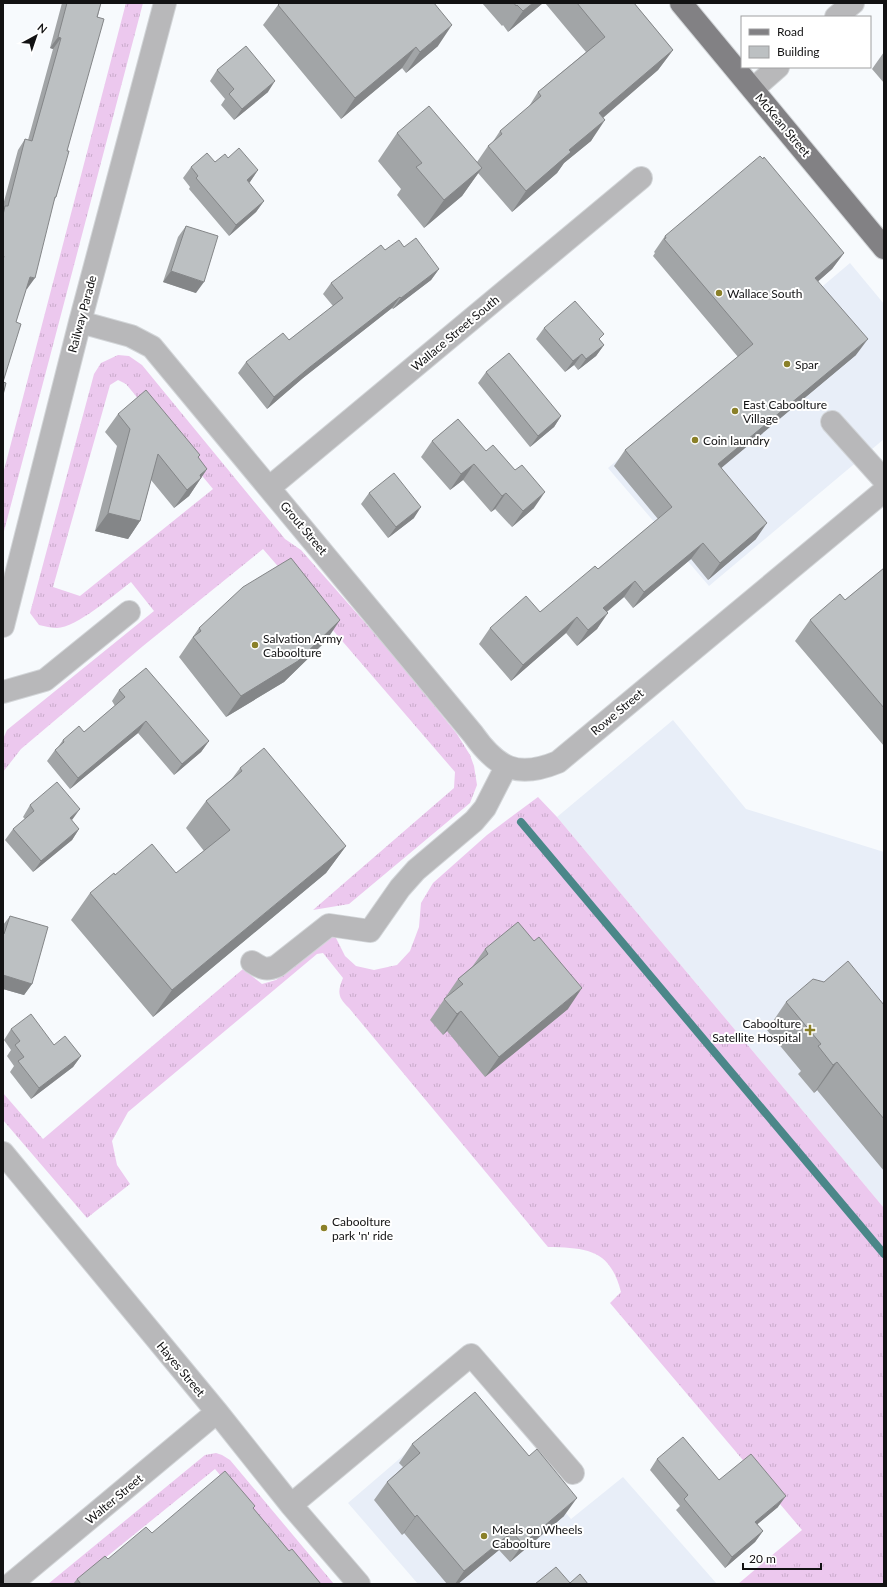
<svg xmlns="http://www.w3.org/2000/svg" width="887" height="1587" font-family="Lato,sans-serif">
<defs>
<pattern id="grass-tufts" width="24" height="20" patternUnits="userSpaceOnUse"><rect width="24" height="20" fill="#ecc8ee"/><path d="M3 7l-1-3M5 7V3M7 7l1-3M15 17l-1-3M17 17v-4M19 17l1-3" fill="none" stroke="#c9abcb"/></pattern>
</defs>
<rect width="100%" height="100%" fill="#f7fafd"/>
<path fill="#e8eef8" d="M850 263 884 304V439L709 586 608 468Z
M673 720 746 809 884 852V1208L557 817Z
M469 1399 571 1519 623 1477 717 1584H418L348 1503Z"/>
<path fill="url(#grass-tufts)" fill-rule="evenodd" d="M126 3H143L3 535V474Z
M118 355 129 356 142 365 285 539 301 550 390 651 457 734 470 755 474 766 477 785 470 803 349 904 313 910 454 788 455 772 263 549 143 646 21 749 3 772V739L7 730 154 611 131 582C115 594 76 628 57 628 51 628 45 626 39 625L30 613 94 374 101 363ZM118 380 126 384 213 489 80 596 53 587 110 385Z
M538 797 557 817 884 1208V1584H738L802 1530 610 1303 621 1292C610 1249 587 1248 548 1247L349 1008C338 998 337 992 343 978L323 953 317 954 128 1112 112 1141 117 1165 130 1184 87 1218 3 1120V1093L43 1139 243 969 262 984 276 980 334 934 345 956 356 966 374 970 397 965 410 951 419 927 421 903 433 883 487 835Z
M216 1453 222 1455 230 1460 334 1584H311L215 1469 73 1584H48L205 1455Z"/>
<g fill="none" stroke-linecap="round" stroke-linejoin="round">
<path stroke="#4b8789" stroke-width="8" d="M521 822 884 1254"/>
<defs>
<path id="minor" d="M836 17 853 3
M753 89 778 67
M80 322 131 336 152 347 473 734C497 768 517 779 558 762L884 491
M832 422 884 480
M270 487 641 178
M3 626 80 322 165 3
M3 692 45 680 129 612
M252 962C261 968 266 971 277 966L329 925 370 931 400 888 416 870 474 821 485 808 506 767
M3 1153 217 1412 291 1505 359 1584
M291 1505 471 1355 573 1473
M11 1584 217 1412"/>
<path id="major" d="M681 3 884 248"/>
</defs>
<use href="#minor" stroke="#d2d5d8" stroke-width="24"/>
<use href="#major" stroke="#d2d5d8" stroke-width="24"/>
<use href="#minor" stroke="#b8b8ba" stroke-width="22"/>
<use href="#major" stroke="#828184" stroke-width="22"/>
</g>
<path fill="#a2a5a7" d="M62 3H101L56 197 54 201 27 289H26L16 322 3 382V395V205L18 150 25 139 28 140 53 49 50 48Z
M482 3H543L508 32 503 25 502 26Z
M545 3H634L673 50 658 70 603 118 591 141 564 163 557 173 512 212 478 173 462 196 424 228 397 195 401 189 378 161 397 133 477 162 488 146 492 143 500 131 528 108 538 92 586 52Z
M278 5 438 46 406 73 402 68 341 119 263 25Z
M884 52V83L872 69Z
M217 70 268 92 234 120 221 105 225 99 210 81Z
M228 158 258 170 249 183 264 201 256 212 229 236 189 189 190 187 183 178 191 167 215 162Z
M186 226 196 293 163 282 178 237Z
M665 236 844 253 832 269 818 281 856 355 721 467 756 539 708 580 691 559 633 608 624 597 607 612 597 629 577 646 566 633 511 681 479 644 490 628 540 612 598 569 658 519 614 466 625 450 738 357 653 256 655 253 654 252Z
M404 247 439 269 431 280 393 309 392 308 303 378 267 409 238 373 246 362 289 340 333 306 323 294 331 283 385 250Z
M544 328 600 340 604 345 596 356 578 370 574 365 565 372 536 339Z
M486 372 561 416 554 427 530 447 478 383Z
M118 414 200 455 198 458 207 469 189 496 174 508 151 480 140 521 128 539 95 531 117 446 105 432Z
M458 419 534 508 512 527 495 509 491 512 463 480 450 490 421 457 432 441Z
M369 493 414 518 388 538 361 504Z
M884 568V746L795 641 810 620 845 600Z
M199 628 326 641 284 682 226 717 179 657Z
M119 690 209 741 201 752 174 775 138 733 70 789 47 761 55 750 58 747 63 740 84 732 115 706 112 701Z
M240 768 346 846 326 873 153 1017 71 920 90 893 115 875 176 873 204 851 186 828 206 801 231 780Z
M30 805 72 821 79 829 72 840 33 872 5 840 13 829 25 819 23 817Z
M10 916 32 984 24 995 3 989V925Z
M485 949 568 1009 485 1077 447 1031 443 1035 430 1020 458 979 472 967Z
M786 1002 884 1005V1171L817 1090 814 1093 798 1074 801 1071 767 1030Z
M11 1029 54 1045 81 1056 73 1067 31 1099 10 1072 14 1066 7 1056 11 1050 4 1040Z
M412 1444 564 1516 510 1562 499 1550 458 1584H447L404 1533 402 1535 374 1500 387 1482 403 1467 399 1463Z
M657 1459 719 1480 778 1507 757 1524 763 1531 755 1542 725 1568 676 1510 680 1506 650 1470Z
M255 1506 253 1508 289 1551 321 1584H73L77 1579 108 1559 152 1533Z"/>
<path fill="#848688" d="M533 3H543L508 32 523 11Z
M452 25 438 46 406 73 420 52Z
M58 37 61 38 53 49 50 48Z
M416 47 402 68 341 119 355 98Z
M673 50 658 70 584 134 599 113Z
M275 81 268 92 234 120 242 109Z
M605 120 591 141 564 163 557 173 512 212 526 191 569 150Z
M482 168 462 196 424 228 444 200Z
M258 170 250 182 239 191 247 180Z
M264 201 256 212 229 236 236 225Z
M844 253 832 269 804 294 815 278Z
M439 269 431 280 393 309 401 298Z
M171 271 204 282 196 293 163 282Z
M30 277 35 278 27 289 22 288Z
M400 297 392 308 303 378 267 409 274 397 310 367Z
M868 339 856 355 707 480 718 464Z
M604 345 596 356 578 370 586 359Z
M582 354 574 365 565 372 573 361Z
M561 416 554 427 530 447 538 436Z
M474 464 463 480 450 490 461 474Z
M207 469 189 496 174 508 187 490 200 475Z
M545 492 534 508 512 527 523 511Z
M506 493 495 509 491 512 502 496Z
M421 507 414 518 388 538 396 527Z
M108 513 140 521 128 539 95 531Z
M767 523 756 539 708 580 720 563Z
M703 543 691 559 633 608 644 592Z
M635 581 624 597 592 624 603 608Z
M608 613 597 629 577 646 588 630Z
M577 617 566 633 511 681 523 665Z
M340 620 326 641 284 682 226 717 241 696Z
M146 721 138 733 70 789 78 778Z
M209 741 201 752 174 775 182 764Z
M80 809 72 820 70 818Z
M79 829 72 840 33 872 41 861Z
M346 846 326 873 153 1017 172 990Z
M3 975 32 984 24 995 3 989Z
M582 988 568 1009 485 1077 499 1057Z
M461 1011 447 1031 443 1035 457 1014Z
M81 1056 73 1067 31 1099 39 1088Z
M837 1062 817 1090 814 1093 833 1065Z
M786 1496 778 1507 747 1533 755 1522Z
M577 1498 564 1516 510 1562 523 1544Z
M417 1515 404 1533 402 1535 415 1517Z
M763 1531 755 1542 725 1568 732 1557Z
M512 1532 499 1550 458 1584H455L464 1571Z"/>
<path fill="#bcc0c2" stroke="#848688" d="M67 3H101L97 17 104 19 67 151H69L56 197H55L35 278 30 277 16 322 21 324 3 382 6 383 3 395V260L4 256H3V215L5 206H8L25 139 32 141 61 38 58 37Z
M280 3H434L452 25 420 52 416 47 355 98 278 5Z
M514 3H533L523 11 517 5 516 6Z
M577 3H634L673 50 599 113 605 120 569 150 571 152 526 191 488 146 502 134 500 131 541 96 538 92 605 37Z
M246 46 275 81 242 109 229 94 234 89 217 70Z
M429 106 482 168 444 200 416 167 422 163 397 133Z
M239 148 258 170 247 180 264 201 236 225 196 178 198 176 191 167 207 153 215 162 225 154 228 158Z
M760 156 763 159 764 157 844 253 815 278 868 339 718 464 767 523 720 563 703 543 644 592 635 581 603 608 608 613 588 630 577 617 523 665 490 628 526 596 540 612 595 566 598 569 672 507 625 450 753 344 664 239 666 238 665 236Z
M186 226 218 236 204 282 171 271Z
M416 238 439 269 401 298 400 297 310 367 274 397 246 362 283 333 289 340 343 298 331 283 381 245 385 250 399 240 404 247Z
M575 301 604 334 599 339 604 345 586 359 582 354 573 361 544 328Z
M509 353 561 416 538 436 486 372Z
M146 390 200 455 198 457 207 469 200 475 201 478 187 490 158 454 140 521 108 513 130 429 118 414Z
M458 419 486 451 493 445 515 470 522 465 545 492 523 511 506 493 502 496 474 464 461 474 432 441Z
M394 473 421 507 396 527 369 493Z
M291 558 340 620 298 661 241 696 193 637 201 631 199 628 243 587Z
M884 568V708L810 620 840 594 845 600Z
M146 668 209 741 182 764 146 721 78 778 55 750 64 742 63 740 79 726 84 732 125 697 119 690Z
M264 748 346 846 172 990 90 893 114 873 115 875 152 844 176 873 230 830 206 801 242 771 240 768Z
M57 782 80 809 70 818 79 829 41 861 13 829 34 811 30 805Z
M10 916 48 927 32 984 3 975V934H4Z
M518 922 534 941 539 937 582 988 499 1057 461 1011 457 1014 444 999 463 984 458 979 488 954 485 949Z
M848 961 884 1005V1119L837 1062 833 1065 818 1046 821 1044 786 1002 813 979 824 982Z
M31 1014 54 1045 65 1036 81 1056 39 1088 18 1061 24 1057 15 1045 20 1041 11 1029Z
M475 1392 529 1456 537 1449 577 1498 523 1544 512 1532 464 1571 417 1515 415 1517 387 1482 420 1453 412 1444Z
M683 1437 719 1480 751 1454 786 1496 755 1522 763 1531 732 1557 684 1499 688 1495 657 1459Z
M225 1471 255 1506 253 1508 289 1551 292 1549 321 1584H81L77 1579 105 1556 108 1559 146 1527 152 1533Z
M556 1567 570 1583 580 1574 588 1584H535Z"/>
<g fill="#8a8028" stroke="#fff" stroke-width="1.5">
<circle cx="719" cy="293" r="4"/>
<circle cx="787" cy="364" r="4"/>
<circle cx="735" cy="411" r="4"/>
<circle cx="695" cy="440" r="4"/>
<circle cx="255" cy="645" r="4"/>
<path d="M808 1024h4v4h4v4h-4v4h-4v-4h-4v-4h4z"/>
<circle cx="324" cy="1228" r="4"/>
<circle cx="484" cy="1536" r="4"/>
</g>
<g text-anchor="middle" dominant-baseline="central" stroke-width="4" stroke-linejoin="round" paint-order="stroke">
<g font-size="12" fill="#121213" stroke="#fff">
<text transform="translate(783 125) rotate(50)">McKean Street</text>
<text transform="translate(82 314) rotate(-75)">Railway Parade</text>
<text transform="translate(455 333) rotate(-40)">Wallace Street South</text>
<text transform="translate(304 528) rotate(50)">Grout Street</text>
<text transform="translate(617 712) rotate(-40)">Rowe Street</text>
<text transform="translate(181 1369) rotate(50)">Hayes Street</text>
<text transform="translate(114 1499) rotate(-40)">Walter Street</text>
</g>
<g font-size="12" fill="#121213" stroke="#fff" text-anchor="start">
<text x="727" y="293">Wallace South</text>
<text x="795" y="364">Spar</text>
<text x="743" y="404">East Caboolture<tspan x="743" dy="14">Village</tspan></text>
<text x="703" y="440">Coin laundry</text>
<text x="263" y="638">Salvation Army<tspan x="263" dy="14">Caboolture</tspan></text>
<text x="801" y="1023" text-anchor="end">Caboolture<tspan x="801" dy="14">Satellite Hospital</tspan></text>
<text x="332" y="1221">Caboolture<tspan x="332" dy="14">park 'n' ride</tspan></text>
<text x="492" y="1529">Meals on Wheels<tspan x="492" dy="14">Caboolture</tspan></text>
</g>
</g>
<rect width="887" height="1587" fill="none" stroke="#121213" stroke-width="8"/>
<rect x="741" y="16" width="130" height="52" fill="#ffffff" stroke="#a0a0a1"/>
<rect x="749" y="29" width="20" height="6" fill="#828184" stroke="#a0a0a1"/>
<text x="777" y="36" font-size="12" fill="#121213">Road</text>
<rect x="749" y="46" width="20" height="12" fill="#bcc0c2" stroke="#a0a0a1"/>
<text x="777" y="56" font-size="12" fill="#121213">Building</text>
<g transform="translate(36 36) rotate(40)" stroke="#ffffff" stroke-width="3" paint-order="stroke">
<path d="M0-3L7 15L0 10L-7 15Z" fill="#121213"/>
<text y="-6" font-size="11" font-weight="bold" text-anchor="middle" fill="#121213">N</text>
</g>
<path d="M743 1563v6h78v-6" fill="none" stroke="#121213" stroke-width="2"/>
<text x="749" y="1563" font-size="12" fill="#121213" stroke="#ffffff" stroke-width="3" paint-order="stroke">20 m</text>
</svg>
